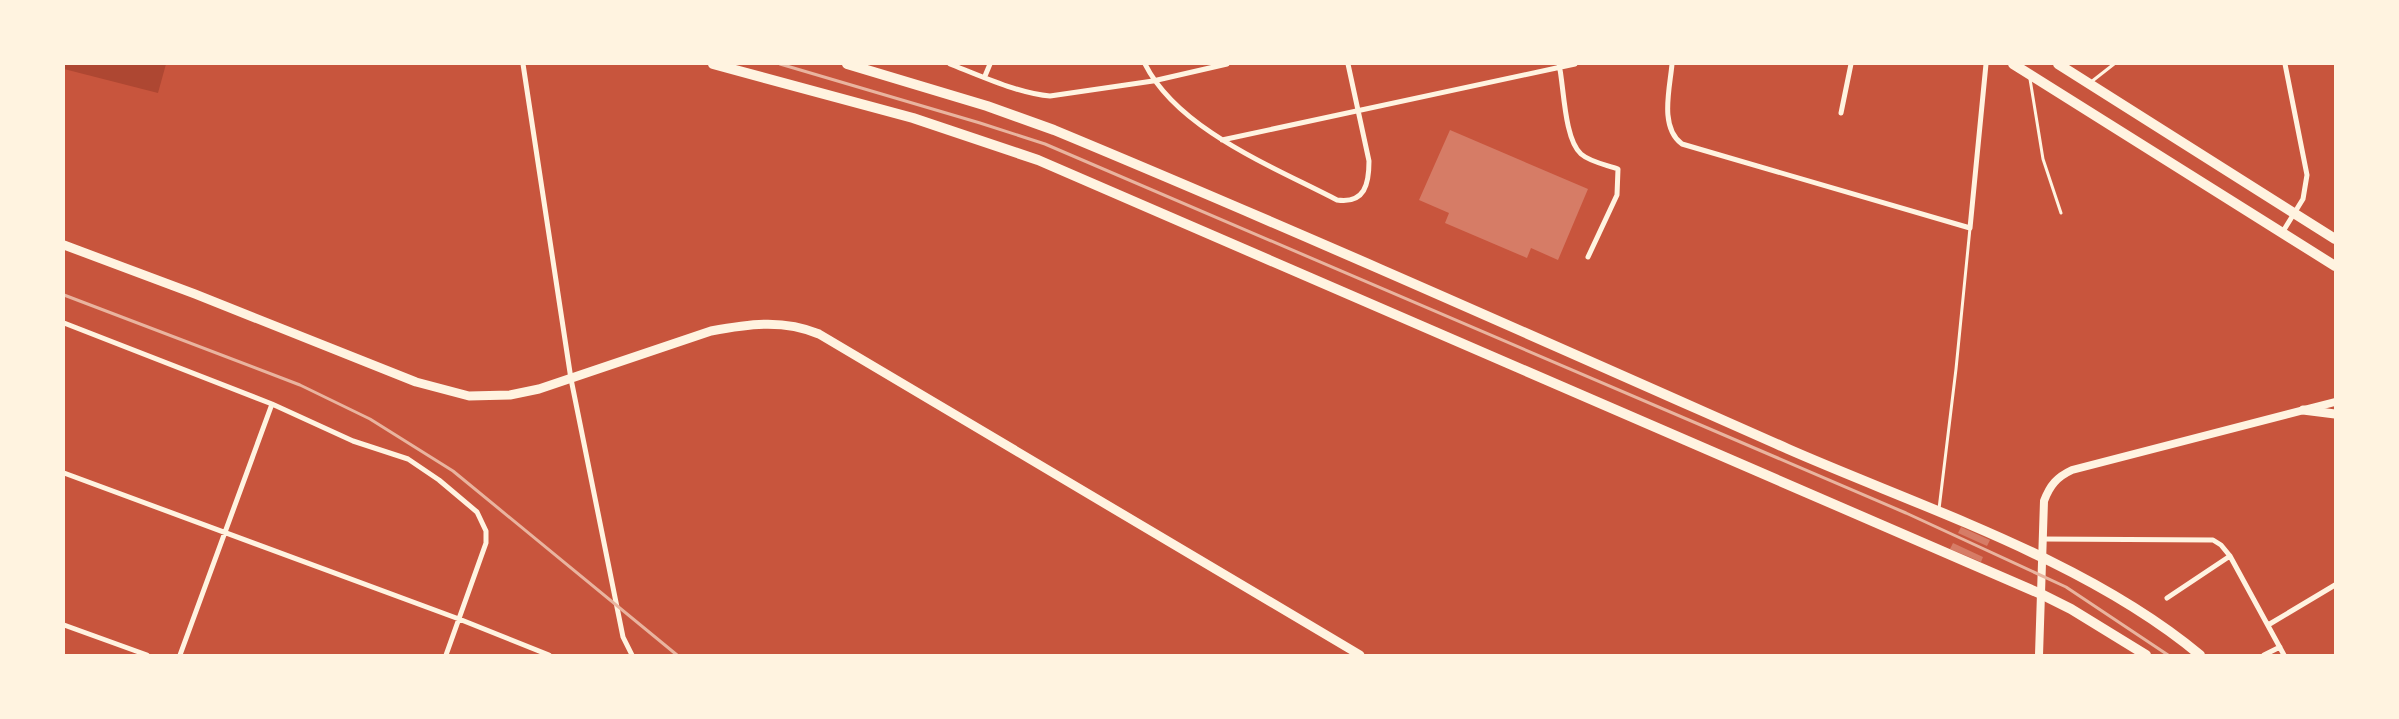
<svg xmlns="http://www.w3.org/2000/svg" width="2399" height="719" font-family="Lora,serif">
<rect width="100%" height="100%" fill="#c8553d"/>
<path fill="#ae4732" d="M64 64H166L158 93 64 69Z"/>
<path fill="#d67c66" d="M1450 130 1588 189 1558 260 1531 248 1527 258 1445 223 1449 213 1419 200Z
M1961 527 1990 540 1987 546 1958 533Z
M1953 543 1983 557 1981 562 1950 549Z"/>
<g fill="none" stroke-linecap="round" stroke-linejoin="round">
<path stroke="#fff3e0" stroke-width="3" d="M2030 79 2043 159 2061 213
M2091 82 2114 64
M1939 509 1956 369 1970 228"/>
<path stroke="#fff3e0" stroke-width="5" d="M523 64 571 379 623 637 632 655
M950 64C978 75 1020 94 1050 96L1153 81 1227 64
M1145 64C1178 130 1274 167 1337 200 1365 204 1369 184 1369 161L1348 64
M1559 64C1564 86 1564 139 1581 154 1590 162 1607 165 1618 169L1617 195 1588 257
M1672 64C1670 88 1659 127 1682 144L1970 228 1986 64
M985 76 990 64
M1841 113 1851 64
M1222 140 1575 64
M2282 233 2303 199 2307 175 2285 64
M64 323 272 404 353 441 408 459 439 480 477 512 486 531V543L446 655
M64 473 459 619 549 655
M2042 539 2213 540 2221 545 2230 556 2284 655
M2167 598 2230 556
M64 625 147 655
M2268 625 2335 585
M180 655 272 404
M2264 655 2280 647"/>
<path stroke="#fff3e0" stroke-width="8" d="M2039 655 2044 501C2050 485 2057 477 2072 470L2335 402"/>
<path stroke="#fff3e0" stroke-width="9" d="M64 245 195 294 416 382 469 396 510 395 539 389 711 331C749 324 783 319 819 334L1360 655
M2303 410 2335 414"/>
<path stroke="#fff3e0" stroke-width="10" d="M713 64 913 118 1038 160 2041 594 2071 609 2146 655
M847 64 987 106 1054 130C1300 232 1544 341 1788 449 1923 508 2086 560 2200 655
M2013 64 2335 266
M2058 64 2335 239"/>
<path stroke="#e9b49f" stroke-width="3" d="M780 64 980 123 1045 144 1906 513 2066 587 2168 655
M64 295 300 385 370 419 453 471 677 655"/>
</g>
<rect width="2399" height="719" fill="none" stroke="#fff3e0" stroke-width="130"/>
</svg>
